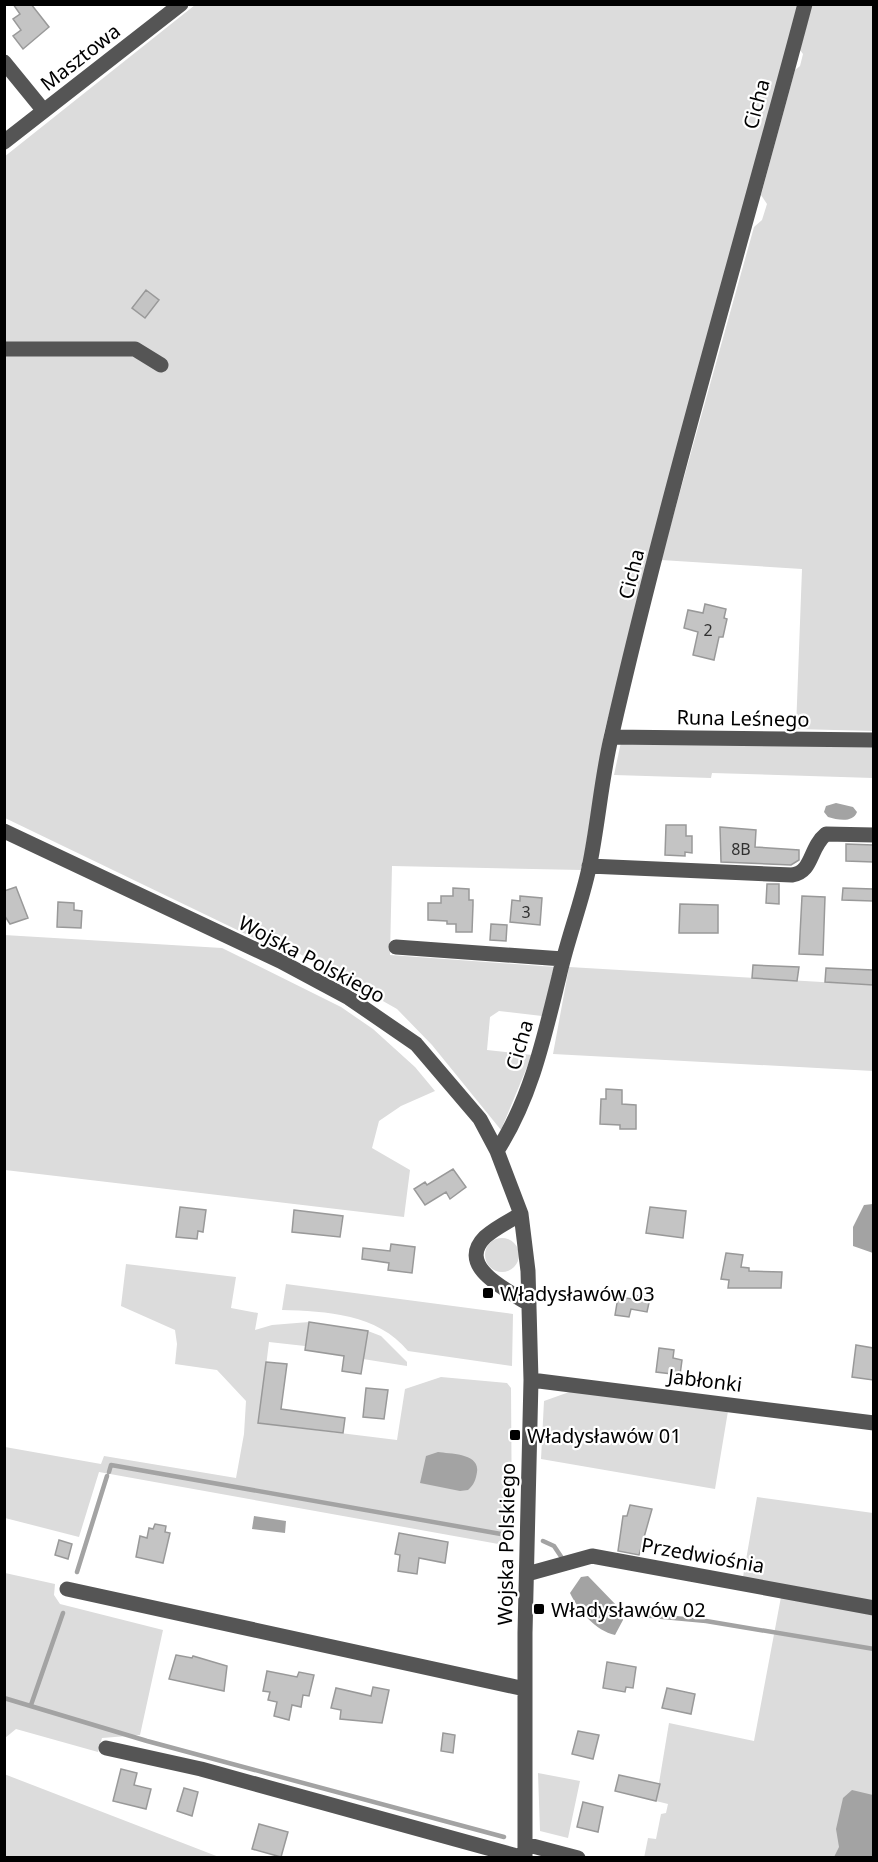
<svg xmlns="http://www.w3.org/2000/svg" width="878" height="1862" font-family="'Noto Sans',sans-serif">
<rect width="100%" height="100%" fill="#fff"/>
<path fill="#dcdcdc" d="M195 5H800L604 733 582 870 392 866 390 955 555 967 542 1016 499 1011 490 1017 487 1050 532 1055 501 1130 432 1045 397 1009 293 950 277 949 5 818 4 157Z
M812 5H873V731L796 729 802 569 661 560 754 227 762 220 767 204 761 195 795 70 800 66 803 54 800 50Z
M621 742 873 746V778L712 773 711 778 614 775Z
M4 935 222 948 341 1007 373 1029 415 1067 435 1091 401 1106 379 1121 372 1148 410 1170 404 1217 5 1170Z
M569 967 873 985V1071L553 1054Z
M485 1255a17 17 0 1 1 34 0a17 17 0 1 1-34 0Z
M126 1264 236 1277 231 1308 258 1313 255 1330 272 1325 309 1322 305 1346 269 1342 259 1423 397 1440 405 1389 441 1377 507 1383 511 1388 512 1536 505 1535 504 1545 99 1472 79 1537 5 1518V1447L101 1464 104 1456 236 1478 244 1434 246 1401 217 1370 175 1364 177 1344 175 1330 121 1306Z
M286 1284 513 1314 512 1366 408 1351C378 1314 326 1311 282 1310Z
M368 1331 381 1336 407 1362V1366L363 1359Z
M572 1391 728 1411 715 1489 541 1459 544 1401Z
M757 1497 873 1513V1602L743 1577Z
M5 1573 55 1584 54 1595 60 1604 163 1630 140 1735 102 1738 98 1752 16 1729 5 1738Z
M781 1597 873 1614V1857L644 1858 648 1838 656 1839 661 1814 666 1813 668 1804 656 1801 669 1723 754 1741Z
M538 1773 580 1781 568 1838 540 1831Z
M4 1774 219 1857H5Z"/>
<path fill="#a3a3a3" d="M836 803 853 807 857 812C853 823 838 820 828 817L824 812 826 806Z
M873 1204V1253L853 1246V1227L864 1205Z
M438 1452C450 1454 480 1453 477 1472 476 1479 474 1485 468 1490L460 1491 420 1483 426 1456Z
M254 1516 286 1521 285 1533 252 1529Z
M588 1576 619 1608 623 1620 615 1635C596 1631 578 1610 570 1593L581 1577Z
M852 1790 873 1795V1857H834L839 1847 836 1829 843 1798Z"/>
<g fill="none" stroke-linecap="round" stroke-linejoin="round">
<path stroke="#a3a3a3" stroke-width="4.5" d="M109 1472 111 1465 501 1534
M543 1541 554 1546 562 1558
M77 1572 107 1476
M620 1613 706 1621 874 1649
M4 1698 147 1741 504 1837
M31 1705 63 1613"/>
</g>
<path fill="#c4c4c4" stroke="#999" stroke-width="1.5" d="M13 4H31L49 27 23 49 13 36 21 30 13 19 20 14Z
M146 290 159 300 145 318 132 308Z
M705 604 726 609 724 618 727 619 723 637H719L714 660 693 655 698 632 684 628 688 610 703 613Z
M666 825H686V836H692V853L685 852V856L665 855Z
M720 827 756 830 755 847 799 850V860L791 865 721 862Z
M846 844 873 845V862L846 861Z
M767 884H779V904L766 903Z
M16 887 28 918 10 924 4 915V891Z
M453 888 469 889V900H473V905L472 932H456V924H447V921L428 920V903H441V896H453Z
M843 888 873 889V901L842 900Z
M520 896 542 898 540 925 510 922 512 900 520 901Z
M802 896 825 897 823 955 799 954Z
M58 902 74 903V910L82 911 81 928 57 927Z
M680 904 718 905V933H679Z
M491 924 507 925 506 941 490 940Z
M753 965 799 967 797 981 752 978Z
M826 968 873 970V985L825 982Z
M606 1089 622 1090V1104L636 1105V1129H620V1125L600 1124 601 1099H606Z
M453 1169 466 1187 450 1199 446 1192 425 1205 414 1189 425 1182 427 1185Z
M180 1207 206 1210 203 1232 198 1231 197 1239 176 1237Z
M650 1207 686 1211 683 1238 646 1233Z
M294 1210 343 1216 340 1237 292 1232Z
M391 1244 415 1247 412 1273 388 1270 389 1263 362 1259 363 1248 390 1251Z
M726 1253 743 1255 741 1267 749 1268V1271L782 1272 781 1288H728L729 1280 721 1279Z
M633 1295 650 1298 647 1312 631 1309 629 1317 615 1315 618 1297 633 1299Z
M309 1322 368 1331 361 1374 342 1371 344 1356 305 1350Z
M856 1345 873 1348V1380L852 1377Z
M659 1348 674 1350 673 1358 682 1360 680 1375 656 1372Z
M266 1362 287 1364 281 1409 345 1418 343 1433 258 1423Z
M366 1388 388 1390 384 1419 363 1417Z
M630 1505 652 1509 639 1555 618 1551 623 1516H627Z
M155 1524 166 1526 165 1532 170 1533 163 1563 136 1557 140 1536 147 1538 149 1528 153 1529Z
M399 1533 448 1542 445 1563 419 1558 417 1574 398 1571 400 1555 395 1554Z
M59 1540 72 1544 68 1559 55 1555Z
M176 1655 192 1658 193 1656 227 1666 224 1691 169 1679Z
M607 1662 636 1667 633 1688 626 1687 625 1692 603 1688Z
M267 1671 297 1677 299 1672 314 1675 309 1696 303 1695 301 1707 292 1705 289 1720 274 1716 277 1702 268 1700 270 1692 263 1691Z
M373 1687 389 1690 382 1723 340 1719 341 1710 331 1708 336 1688 371 1696Z
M667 1688 695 1694 691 1714 662 1708Z
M578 1731 599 1735 593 1759 572 1754Z
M443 1733 455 1735 453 1753 441 1751Z
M121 1769 137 1773 134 1785 151 1789 146 1809 113 1801Z
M619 1775 660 1784 656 1801 615 1791Z
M184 1788 198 1792 192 1816 177 1811Z
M583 1802 603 1807 598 1832 577 1827Z
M259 1824 288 1832 281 1857 252 1849Z"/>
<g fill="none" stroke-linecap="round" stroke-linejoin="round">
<path stroke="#555" stroke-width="15" d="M4 62 44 111
M4 142 181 4
M4 349H135L161 365
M611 737 874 740
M4 831 280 961 349 998 416 1044 480 1119 497 1151 521 1214 528 1271 531 1380 525 1633V1858
M589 866 792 875C813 872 809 848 826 834L874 835
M396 947 563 959
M497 1151C531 1098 544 1038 559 977 567 940 581 905 589 868 598 825 601 781 611 738 667 492 740 249 805 4
M521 1214C509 1221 495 1228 485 1237 455 1267 509 1291 529 1304
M531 1380 874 1423
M527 1574 592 1556 874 1608
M67 1589 525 1689
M106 1748 201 1769 524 1858
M525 1844 578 1858"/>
</g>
<g fill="#000" stroke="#fff" stroke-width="2">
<rect x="482" y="1287" width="12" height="12" rx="3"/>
<rect x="509" y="1429" width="12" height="12" rx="3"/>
<rect x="533" y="1603" width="12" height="12" rx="3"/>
</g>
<g text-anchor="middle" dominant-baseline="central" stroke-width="4.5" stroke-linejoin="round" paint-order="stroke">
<g font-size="16" fill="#313131">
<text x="708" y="630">2</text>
<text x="741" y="849">8B</text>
<text x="526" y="912">3</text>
</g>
<g font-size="20" fill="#000" stroke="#fff">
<text transform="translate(80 57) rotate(-38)">Masztowa</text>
<text transform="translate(756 104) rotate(-75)">Cicha</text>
<text transform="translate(631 574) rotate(-76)">Cicha</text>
<text transform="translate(743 718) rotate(1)">Runa Leśnego</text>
<text transform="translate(312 959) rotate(28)">Wojska Polskiego</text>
<text transform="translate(519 1045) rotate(-74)">Cicha</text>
<text transform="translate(705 1380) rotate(7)">Jabłonki</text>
<text transform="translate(506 1544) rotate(-89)">Wojska Polskiego</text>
<text transform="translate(703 1555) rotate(10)">Przedwiośnia</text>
</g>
<g font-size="20" fill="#000" stroke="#fff" text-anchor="start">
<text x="500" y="1293">Władysławów 03</text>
<text x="527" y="1435">Władysławów 01</text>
<text x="551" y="1609">Władysławów 02</text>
</g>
</g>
<rect width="878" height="1862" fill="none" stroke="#000000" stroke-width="12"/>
</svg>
